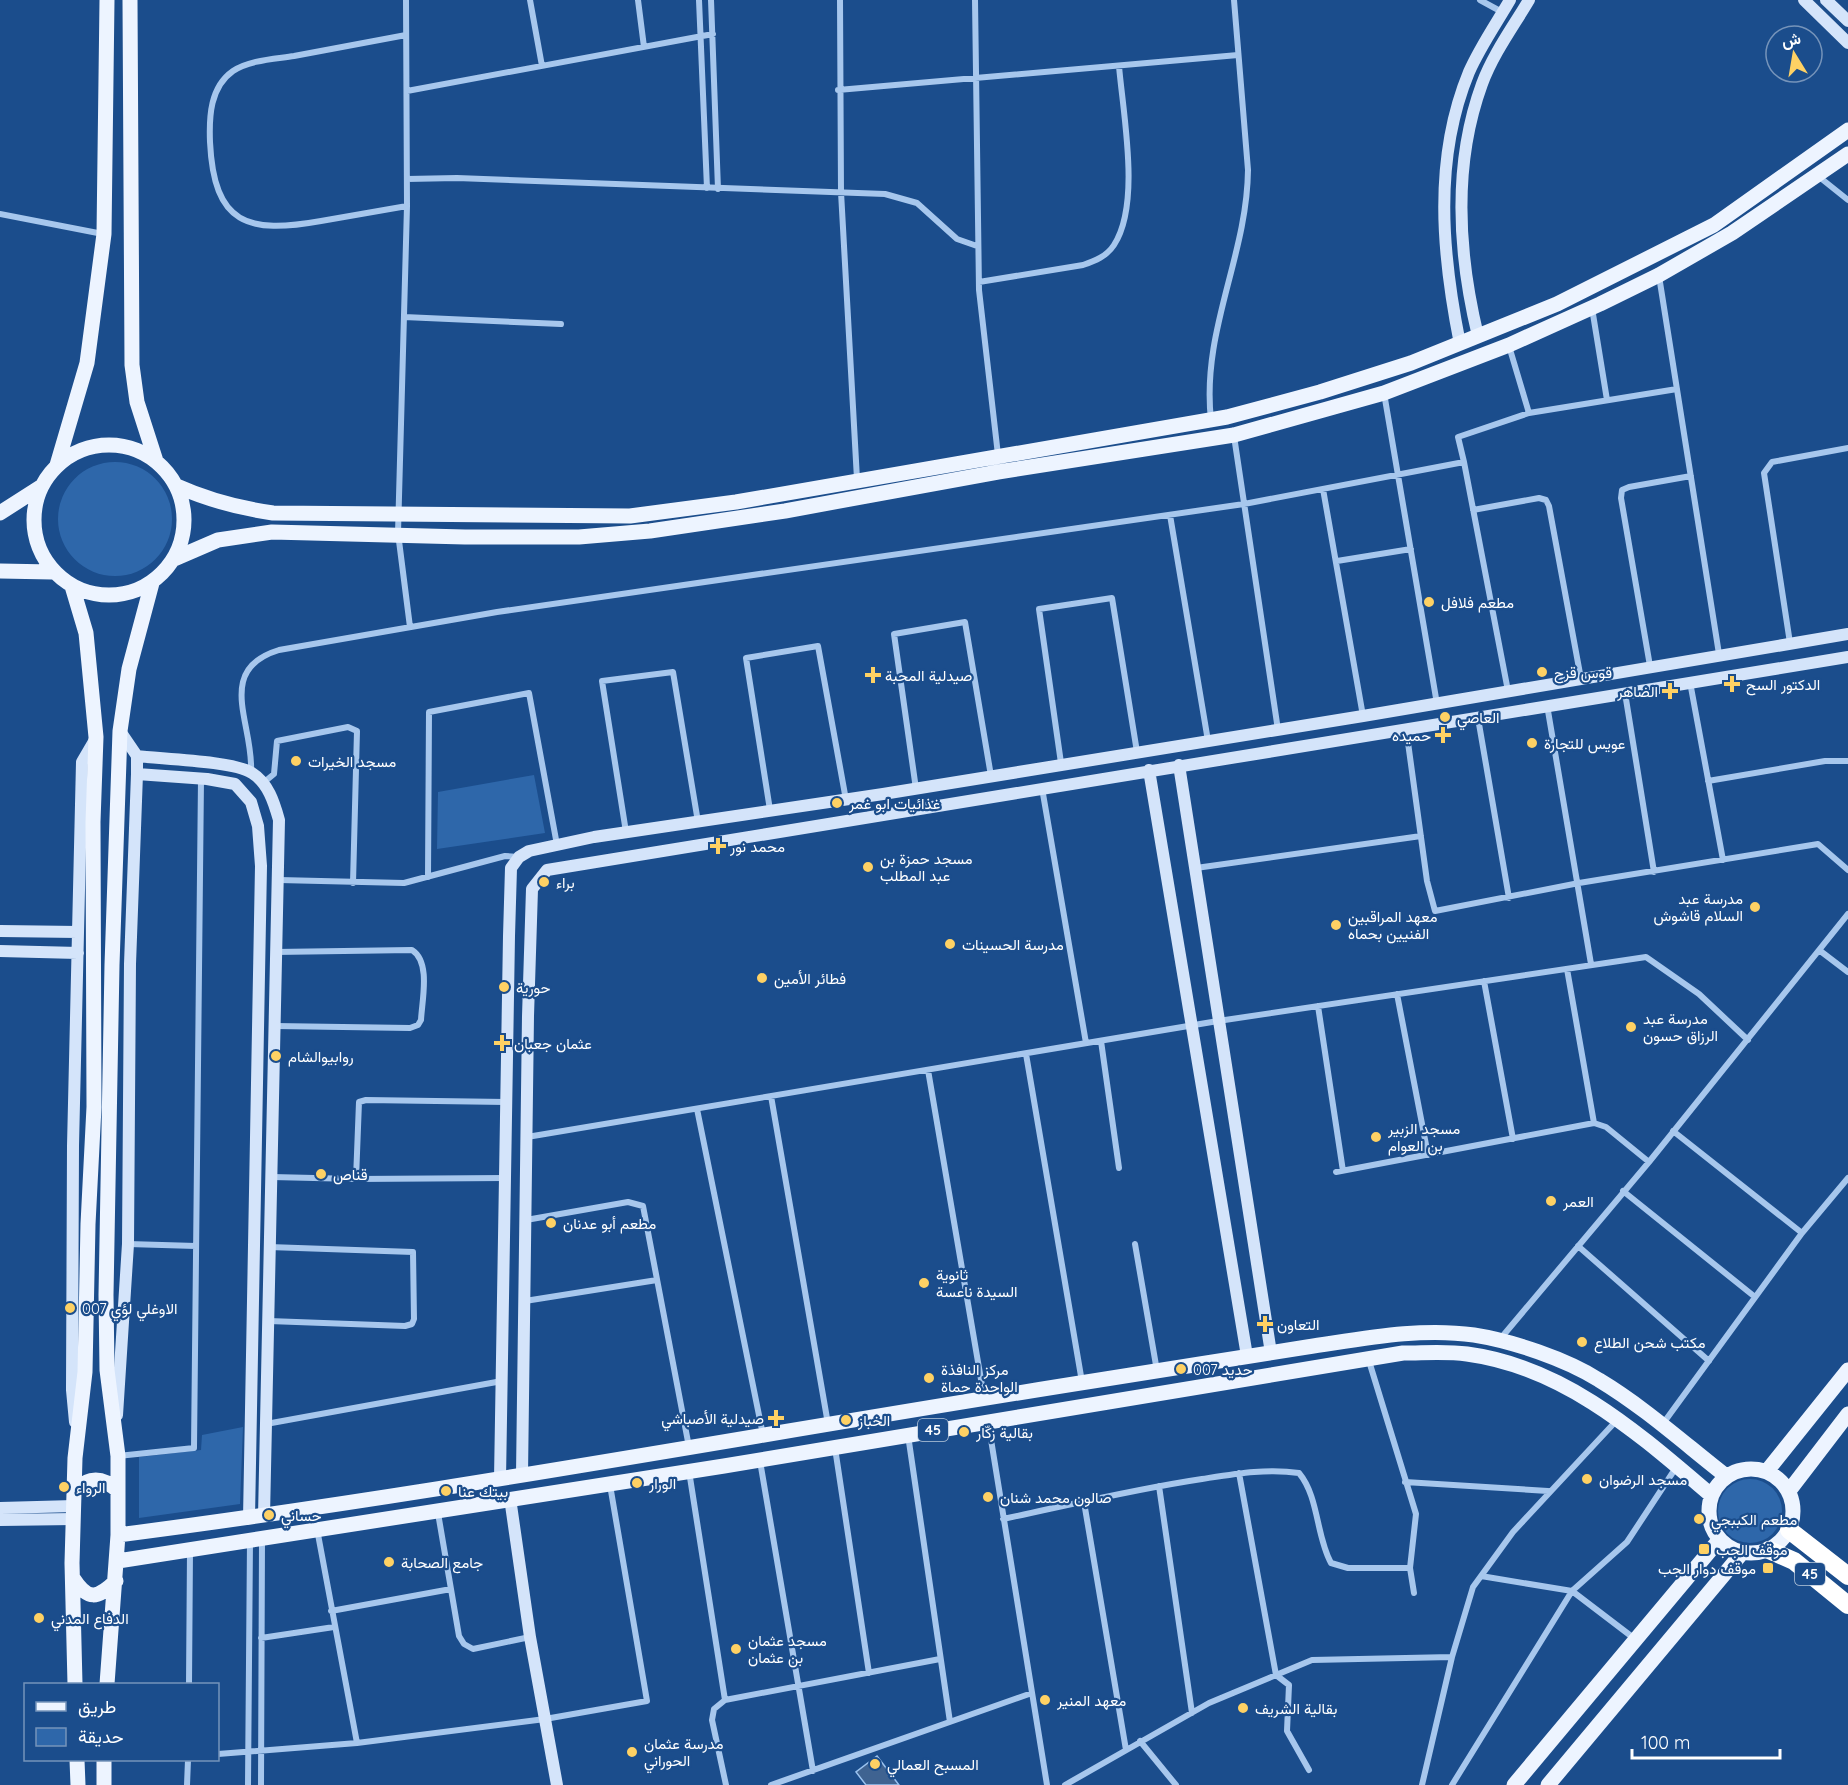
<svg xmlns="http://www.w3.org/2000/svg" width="1848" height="1785" font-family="Quicksand,Vazirmatn,sans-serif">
<rect width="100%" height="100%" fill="#1b4d8c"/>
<path fill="#2e67aa" d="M58 519a57 57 0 1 1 114 0a57 57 0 1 1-114 0Z
M534 775 545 833 437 849 438 792Z
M243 1427 240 1504 139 1518V1457L201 1450 202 1435Z
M1718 1511a32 32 0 1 1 64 0a32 32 0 1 1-64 0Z"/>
<path fill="#3f6391" stroke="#9ac2ef" stroke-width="1.5" d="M877 1756 899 1785H866L856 1772Z"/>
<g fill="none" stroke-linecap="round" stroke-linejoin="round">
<path stroke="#a7c7ed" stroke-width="6" d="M406 0 407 206 398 533 410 627
M530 0 542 66
M638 0 644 47
M699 0 707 188
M711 0 718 189
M840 0 841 192 857 479
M975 0 979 290 998 455
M1480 0 1502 12
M406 35C369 42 332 49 294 56 275 59 249 60 233 71 210 87 209 117 210 142 214 225 248 234 321 221 350 216 378 211 407 206
M838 90 1238 55
M407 91 713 34
M1818 176 1848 200
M407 179 457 178 885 194 917 203 957 239 977 246
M0 214 103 234
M1659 276 1719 654
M979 282 1083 265C1095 261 1107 256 1114 245 1141 204 1123 114 1119 66
M1592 308 1607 400
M404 317 561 324
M1509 346 1529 413
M1384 393 1437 704
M1211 420C1201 331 1247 257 1248 170L1234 0
M1234 436 1278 730
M1464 462 1508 691
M1323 489 1363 716
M1473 510 1539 498 1546 500 1549 506 1581 679
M1170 515 1208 741
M1337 561 1411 549
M1790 643 1764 473 1772 462 1848 448
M1650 666 1621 498 1622 490 1629 487 1691 476
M1690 682 1723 860
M1625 693 1654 872
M1547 705 1591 964
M1478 718 1509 898
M1406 728 1427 881 1435 911 1579 883 1818 844 1848 870
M1061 763 1039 609 1112 598 1137 752
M251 772C254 724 214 670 279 650L497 612 1244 504 1464 462 1458 437 1529 413 1677 389
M1708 781 1825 761H1848
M263 783 274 774 277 741 348 727 357 731 353 883
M1042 788 1086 1043
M916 789 894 634 965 622 991 776
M770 810 746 658 818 646 846 800
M626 832 602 681 673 672 698 822
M1196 868 1421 836
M428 877 429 712 529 693 557 845
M279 880 404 883 505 856 519 857
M1819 950 1848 972
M1567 969 1594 1123
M1484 981 1513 1139
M1397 994 1428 1155
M1318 1006 1343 1171
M275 1026 410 1028 418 1025 421 1020C422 1000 431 962 412 950L275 952
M1101 1041 1119 1168
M1026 1054 1082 1382
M928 1070 984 1397
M771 1096 828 1424
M697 1109 763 1435
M527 1137 1218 1021 1646 957 1699 994 1748 1040
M1336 1172 1594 1123 1606 1127 1649 1162
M272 1177 356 1179 505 1178
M356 1179 359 1102 366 1100 506 1102
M1623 1191 1755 1297
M526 1220 628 1202 643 1206 689 1447
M1802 1233 1848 1178
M128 1244 196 1246
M1135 1244 1157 1371
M1578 1246 1709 1361
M525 1301 657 1280
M269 1321 405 1326 412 1324 414 1319 413 1252 269 1247
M1501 1338 1649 1162 1848 914
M1369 1361 1416 1514 1410 1568 1414 1593
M988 1421 1047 1785
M266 1424 502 1381
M1662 1425 1802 1233 1673 1131
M908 1435 950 1722
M835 1448 869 1673
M118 1456 194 1448 201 779
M760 1461 813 1771
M689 1471 725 1700
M1239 1473 1276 1675 1289 1685 1287 1731 1309 1770
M1405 1482 1548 1491
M1159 1486 1192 1713
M1084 1502 1126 1750
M438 1513 459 1636 464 1644 473 1649 530 1637
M1003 1519C1069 1505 1135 1489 1202 1479 1234 1474 1267 1468 1299 1473 1319 1497 1316 1536 1331 1563L1348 1568H1410
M317 1529 357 1743
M1481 1576 1572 1591 1635 1639
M331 1611 451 1589
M261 1638 334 1627
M189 1684 190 1550
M1140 1741 1176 1785
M218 1754 357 1743 545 1719 647 1701 610 1485
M187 1785 188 1760
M248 1785 250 1540
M261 1785 262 1540
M726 1785 712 1720 714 1709 725 1700 940 1659
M771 1785 1032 1693
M1065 1785 1209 1703 1312 1660 1452 1657
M1422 1785 1452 1657 1473 1587 1513 1532 1617 1420
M1452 1785 1572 1591 1627 1542 1677 1466"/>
<path stroke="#d4e4fa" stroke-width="12" d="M1804 0 1848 43
M1826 0 1848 21
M1478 336C1458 253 1452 166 1482 84 1493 54 1513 27 1529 0
M1460 344C1442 254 1433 159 1469 72 1480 47 1496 24 1510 0
M137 756C161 759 234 761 252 773 268 783 274 802 279 820L264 1516
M1179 765 1271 1353
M1149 770 1247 1356
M137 774 207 779 235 784 251 802 258 826 261 866 249 1518
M0 931 78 932
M0 951 78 953
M117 1415 128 1244 130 964 137 774V756L120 731
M75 1422 72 1390 73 1146 82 762 96 738
M522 1475 528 1016 532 889 547 870 1848 657
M500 1479 509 936 511 868 519 857 529 851 594 837 883 794 1363 716 1848 634
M510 1498 530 1637 557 1785
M0 1508 74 1506
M0 1520 74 1519"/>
<path stroke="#edf4ff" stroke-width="15" d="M130 0 132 365 137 402 156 461
M34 520a75 75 0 1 1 150 0a75 75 0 1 1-150 0Z
M57 465 87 363 104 234 107 0
M177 486C208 500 239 508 273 513L630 516 736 502 1227 417 1320 392 1411 363 1557 304 1714 225 1848 130
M0 513 42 486
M174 559 218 540 272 532 465 537H579L650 531 785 511 998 472 1234 435 1384 393 1509 345 1600 304 1659 275 1732 233 1848 154
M0 571 52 572
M72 586 86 633 96 737 93 822 94 1107 88 1224 85 1372 75 1458 72 1563 75 1684
M1709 1511a42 42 0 1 1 84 0a42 42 0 1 1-84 0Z
M1767 1471 1848 1370
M75 1490C90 1476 103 1477 118 1491
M1789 1491 1848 1414
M118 1535C445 1493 768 1432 1093 1381 1164 1370 1236 1358 1307 1347 1362 1339 1419 1327 1474 1335 1512 1341 1566 1359 1599 1380 1644 1407 1685 1444 1726 1476
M118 1561 724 1466 1403 1353C1424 1353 1446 1351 1467 1354 1565 1367 1639 1434 1711 1495
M73 1578C88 1601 97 1599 116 1581
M107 1684 118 1535V1456L107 1370 106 1295 112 965 120 731 129 669 152 583
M77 1760 78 1785
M104 1785V1760
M1514 1785 1719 1540
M1548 1785 1742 1553"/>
<path stroke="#fff" stroke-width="18" d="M1789 1530 1848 1576
M1769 1550 1794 1561 1848 1605"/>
</g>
<g fill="#fed164" stroke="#1b4d8c" stroke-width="2">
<circle cx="1429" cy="602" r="6"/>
<circle cx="1542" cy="672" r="6"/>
<path d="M870 666h6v6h6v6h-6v6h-6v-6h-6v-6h6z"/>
<path d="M1729 675h6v6h6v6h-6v6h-6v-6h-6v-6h6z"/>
<path d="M1667 682h6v6h6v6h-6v6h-6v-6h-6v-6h6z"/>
<circle cx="1445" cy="717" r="6"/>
<path d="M1440 726h6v6h6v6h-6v6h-6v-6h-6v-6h6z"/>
<circle cx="1532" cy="743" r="6"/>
<circle cx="296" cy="761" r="6"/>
<circle cx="837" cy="803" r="6"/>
<path d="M715 837h6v6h6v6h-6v6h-6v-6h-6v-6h6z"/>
<circle cx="868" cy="867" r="6"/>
<circle cx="544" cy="882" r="6"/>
<circle cx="1755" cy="907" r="6"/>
<circle cx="1336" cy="925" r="6"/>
<circle cx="950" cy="944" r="6"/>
<circle cx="762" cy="978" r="6"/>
<circle cx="504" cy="987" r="6"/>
<circle cx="1631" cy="1027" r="6"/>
<path d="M499 1034h6v6h6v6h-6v6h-6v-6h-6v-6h6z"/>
<circle cx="276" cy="1056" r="6"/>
<circle cx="1376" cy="1137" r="6"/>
<circle cx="321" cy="1174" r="6"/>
<circle cx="1551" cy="1201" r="6"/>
<circle cx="551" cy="1223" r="6"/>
<circle cx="924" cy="1283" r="6"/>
<circle cx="70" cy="1308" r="6"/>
<path d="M1262 1315h6v6h6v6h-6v6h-6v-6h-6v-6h6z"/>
<circle cx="1582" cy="1342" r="6"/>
<circle cx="1181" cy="1369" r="6"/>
<circle cx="929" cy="1378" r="6"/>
<path d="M773 1409h6v6h6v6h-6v6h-6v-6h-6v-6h6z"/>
<circle cx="846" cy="1420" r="6"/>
<circle cx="964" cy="1432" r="6"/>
<circle cx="1587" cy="1479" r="6"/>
<circle cx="637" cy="1483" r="6"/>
<circle cx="64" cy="1487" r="6"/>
<circle cx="446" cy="1491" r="6"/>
<circle cx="988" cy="1497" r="6"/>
<circle cx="269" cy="1515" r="6"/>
<circle cx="1699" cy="1519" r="6"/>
<rect x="1698" y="1543" width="12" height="12" rx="3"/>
<circle cx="389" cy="1562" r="6"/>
<rect x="1762" y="1562" width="12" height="12" rx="3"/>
<circle cx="39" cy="1618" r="6"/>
<circle cx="736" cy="1649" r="6"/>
<circle cx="1045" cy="1700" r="6"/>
<circle cx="1243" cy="1708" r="6"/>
<circle cx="632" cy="1752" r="6"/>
<circle cx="875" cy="1764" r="6"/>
</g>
<g text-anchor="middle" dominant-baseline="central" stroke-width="4.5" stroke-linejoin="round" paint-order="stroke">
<g fill="#1b4d8c" stroke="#bbcadc" stroke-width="1.5">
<rect x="918" y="1419" width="30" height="22" rx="4.5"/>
<rect x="1795" y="1563" width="30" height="22" rx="4.5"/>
</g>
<g font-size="14" font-weight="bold" fill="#fff">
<text x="933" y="1430">45</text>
<text x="1810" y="1574">45</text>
</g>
<g font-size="15" fill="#fff" stroke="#1b4d8c" text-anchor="start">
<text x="1441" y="602">مطعم فلافل</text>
<text x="1554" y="672">قوس قزح</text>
<text x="885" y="675">صيدلية المحبة</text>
<text x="1746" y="684">الدكتور السح</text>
<text x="1658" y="691" text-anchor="end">الضاهر</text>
<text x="1457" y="717">العاصي</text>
<text x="1431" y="735" text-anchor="end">حميده</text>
<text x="1544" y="743">عويس للتجارة</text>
<text x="308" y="761">مسجد الخيرات</text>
<text x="849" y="803">غذائيات ابو غمر</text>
<text x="730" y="846">محمد نور</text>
<text x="880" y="858">مسجد حمزة بن<tspan x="880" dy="17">عبد المطلب</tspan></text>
<text x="556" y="882">براء</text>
<text x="1743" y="898" text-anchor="end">مدرسة عبد<tspan x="1743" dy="17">السلام قاشوش</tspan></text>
<text x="1348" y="916">معهد المراقبين<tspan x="1348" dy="17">الفنيين بحماه</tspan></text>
<text x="962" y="944">مدرسة الحسينات</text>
<text x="774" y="978">فطائر الأمين</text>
<text x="516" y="987">حورية</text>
<text x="1643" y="1018">مدرسة عبد<tspan x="1643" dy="17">الرزاق حسون</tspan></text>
<text x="514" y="1043">عثمان جعبان</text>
<text x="288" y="1056">روابيوالشام</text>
<text x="1388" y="1128">مسجد الزبير<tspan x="1388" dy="17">بن العوام</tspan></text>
<text x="333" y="1174">قناص</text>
<text x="1563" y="1201">العمر</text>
<text x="563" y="1223">مطعم أبو عدنان</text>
<text x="936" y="1274">ثانوية<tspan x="936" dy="17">السيدة ناعسة</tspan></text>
<text x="82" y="1308">الاوغلي لؤي 007</text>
<text x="1277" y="1324">التعاون</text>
<text x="1594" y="1342">مكتب شحن الطلاع</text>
<text x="941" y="1369">مركز النافذة<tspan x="941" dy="17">الواحدة حماة</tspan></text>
<text x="1193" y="1369">حديد 007</text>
<text x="764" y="1418" text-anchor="end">صيدلية الأصباشي</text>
<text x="858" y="1420">الخباز</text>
<text x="976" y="1432">بقالية زكّار</text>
<text x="1599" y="1479">مسجد الرضوان</text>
<text x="649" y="1483">الورار</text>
<text x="76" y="1487">الرواء</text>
<text x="458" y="1491">بيتك عنا</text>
<text x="1000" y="1497">صالون محمد شنان</text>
<text x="281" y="1515">حساني</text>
<text x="1711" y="1519">مطعم الكببجي</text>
<text x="1716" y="1549">موقف الجب</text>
<text x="401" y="1562">جامع الصحابة</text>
<text x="1756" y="1568" text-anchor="end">موقف دوار الجب</text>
<text x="51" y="1618">الدفاع المدني</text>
<text x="748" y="1640">مسجد عثمان<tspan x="748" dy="17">بن عثمان</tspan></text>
<text x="1057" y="1700">معهد المنير</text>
<text x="1255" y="1708">بقالية الشريف</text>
<text x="644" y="1743">مدرسة عثمان<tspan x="644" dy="17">الحوراني</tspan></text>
<text x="887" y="1764">المسبح العمالي</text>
</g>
</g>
<rect x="24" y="1683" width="195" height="78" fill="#1b4d8c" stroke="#7694ba" stroke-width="1.5"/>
<rect x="36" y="1702" width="30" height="9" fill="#edf4ff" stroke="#7694ba" stroke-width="1.5"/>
<text x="78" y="1713" font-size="18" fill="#ffffff">طريق</text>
<rect x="36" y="1728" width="30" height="18" fill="#2e67aa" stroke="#7694ba" stroke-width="1.5"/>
<text x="78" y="1743" font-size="18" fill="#ffffff">حديقة</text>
<g transform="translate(1794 54) rotate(349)"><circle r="28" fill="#1b4d8c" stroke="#7694ba" stroke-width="1.5"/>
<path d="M0-4.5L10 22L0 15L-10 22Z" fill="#fed164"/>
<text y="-9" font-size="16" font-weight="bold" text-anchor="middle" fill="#ffffff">ش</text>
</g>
<path d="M1632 1749v9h148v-9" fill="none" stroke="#ffffff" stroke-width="3"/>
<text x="1641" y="1749" font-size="18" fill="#ffffff" stroke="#1b4d8c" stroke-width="4.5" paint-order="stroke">100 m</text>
</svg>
